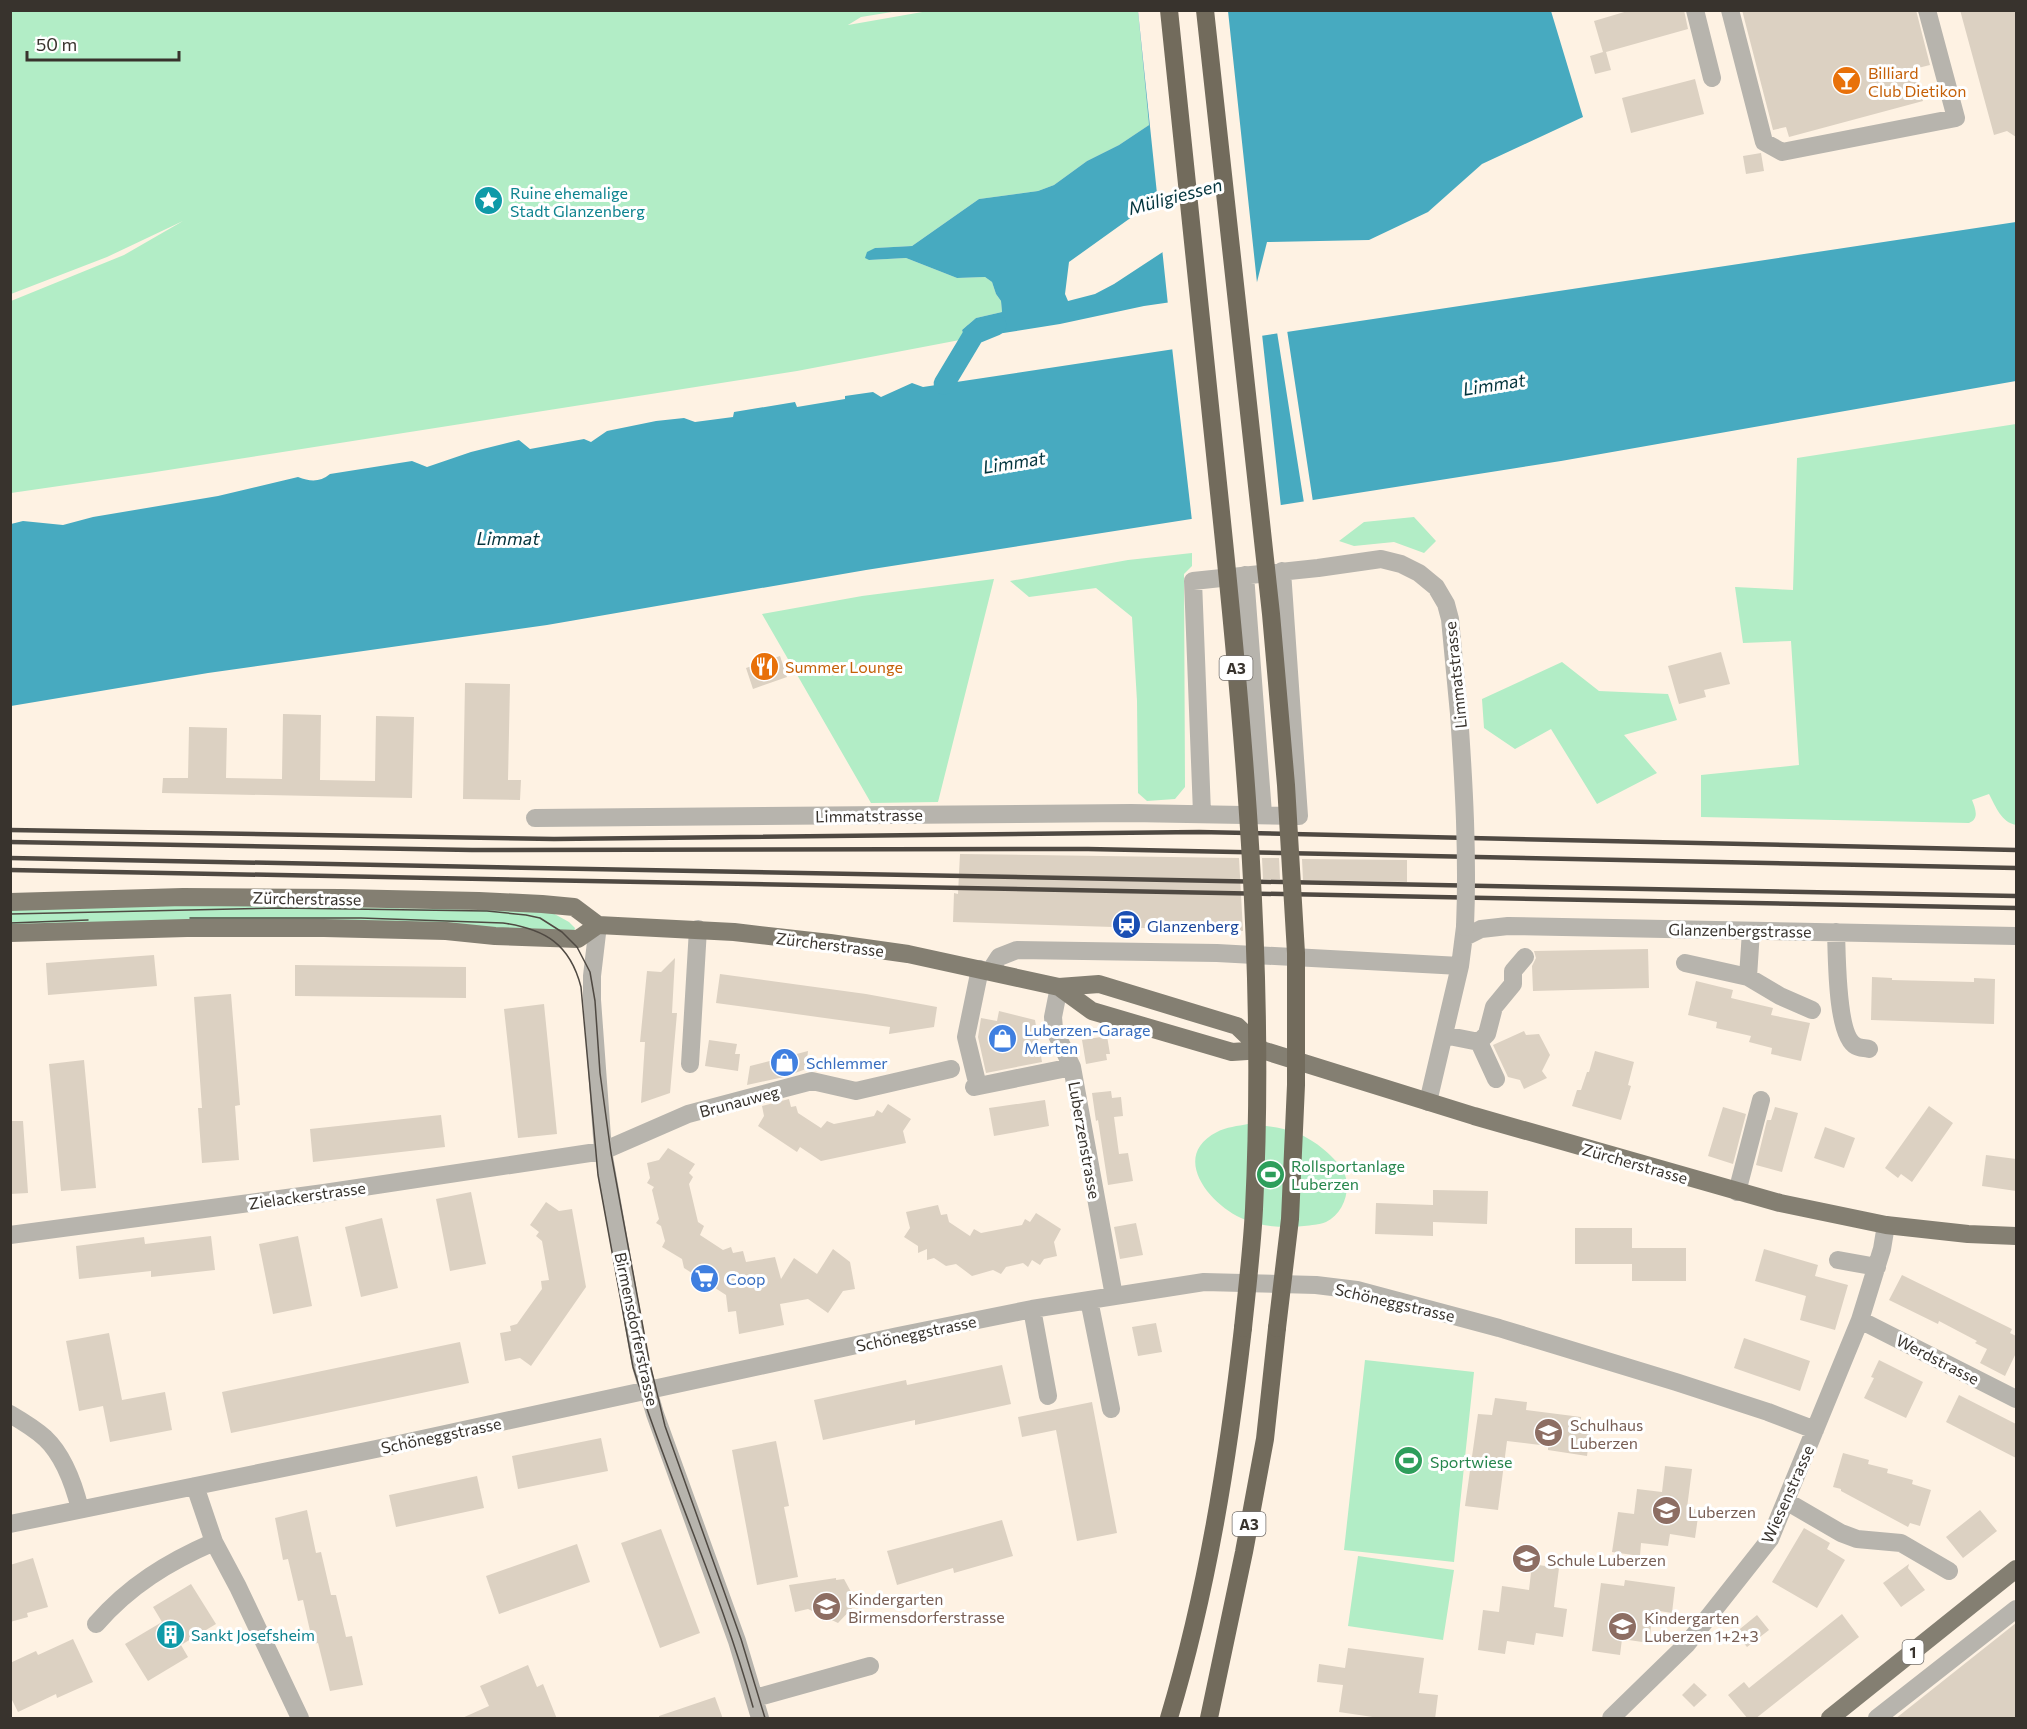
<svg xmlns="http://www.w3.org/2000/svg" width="2027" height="1729" font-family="Commissioner,sans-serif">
<rect width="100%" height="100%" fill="#fef2e3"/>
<path fill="#b2edc6" d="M11 11H898L861 17 848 25 928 11H1138L1149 125 1119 145 1087 161 1054 185 1038 191 979 199 912 246 875 248 869 260 906 258 957 278 985 277 992 282 996 294 1001 301 1002 312 976 318 962 330 965 339 797 371 149 473 11 493V301L124 255 183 221 107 257 11 294Z
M2016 424V825C2001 822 1996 807 1989 794L1972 800C1975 808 1980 819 1969 823L1701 817V775L1799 765 1791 641 1743 643 1735 587 1793 590 1797 458Z
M1414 517 1436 541 1424 553 1394 542 1354 546 1339 541 1364 522Z
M1192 553V566L1184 574 1185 787 1175 799 1147 801 1138 793 1137 701 1132 617 1096 588 1029 597 1010 581 1128 560Z
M994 579 938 802 871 803 762 614 862 596Z
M1562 662 1599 691 1668 694 1677 720 1624 735 1657 773 1597 804 1551 729 1515 749 1484 728 1482 699Z
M196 904 549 911 569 922 575 928 574 931 11 929 10 909Z
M1248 1124C1265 1126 1281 1127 1297 1133 1314 1140 1337 1157 1345 1175 1351 1191 1343 1214 1326 1222 1319 1225 1311 1225 1304 1226 1284 1228 1259 1227 1241 1218 1209 1203 1170 1156 1217 1132 1226 1127 1238 1126 1248 1124Z
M1365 1360 1474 1372 1454 1562 1344 1550Z
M1358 1556 1454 1570 1443 1640 1348 1626Z"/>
<path fill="#47aac0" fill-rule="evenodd" d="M1138 11H1551L1583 117 1482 164 1428 212 1369 240 1267 242 1255 290 1144 306 1060 324 965 339 962 330 976 318 1002 312 1001 301 996 294 992 282 985 277 957 278 906 258 869 260 865 258 867 252 875 248 912 246 979 199 1038 191 1054 185 1087 161 1119 145 1149 125ZM1198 203 1202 238 1175 244 1114 284 1095 294 1068 301 1065 294 1069 262 1136 214Z
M2016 222V381L1561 461 866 570 547 625 208 673 11 706V524L23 521 63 525 93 517 218 496 298 477C311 482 320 482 330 474L412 461 427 467 471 452 519 440 530 449 584 439 591 442 607 431 656 421 684 418 695 422 733 417 734 412 795 402 797 407 845 399V396L873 392 881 397 912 383 923 387Z"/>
<path fill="#fef2e3" d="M1138 11H1228L1258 292 1256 293 1168 305 1162 248 1174 241 1199 235 1196 206 1159 213Z
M1287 330 1313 502 1304 503 1277 332Z
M1262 334 1281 507 1192 521 1172 347Z"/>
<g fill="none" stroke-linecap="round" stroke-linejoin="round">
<path stroke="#47aac0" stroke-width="21" d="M944 384 974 334 996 325"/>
</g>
<path fill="#dcd1c2" d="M1631 10H1684L1688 29 1606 52 1611 70 1595 74 1590 56 1603 52 1594 21Z
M1742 10H1916L1930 65 1914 69 1923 101 1789 137 1786 127 1773 130Z
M1960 10H2016V137L2007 131 1994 135Z
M1695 79 1704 114 1631 133 1622 98Z
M1761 153 1764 171 1746 174 1743 156Z
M1721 652 1730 684 1704 690 1706 697 1679 704 1668 666Z
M780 656 787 677 753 689 746 668Z
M465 683 510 684 508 780H521L520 800 463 799Z
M283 714 321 715 320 780 375 781 376 716 414 717 412 798 162 793 163 778H188L189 727 227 728 226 778 282 779Z
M960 854 1239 858 1243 931 953 922 954 893 958 894Z
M1262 858H1279L1280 879H1263Z
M1302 859 1407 860V882L1303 880Z
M1648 949 1649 988 1533 991 1532 966 1536 958 1534 951Z
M154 955 157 986 48 995 46 963Z
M675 958 672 1013H677L670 1093 641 1103 645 1042H640L647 971 661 972Z
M295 965 466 967V998L295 996Z
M720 974 866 994 937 1007 934 1027 889 1034 890 1027 716 1003Z
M1872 977 1892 978V980L1974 982V978L1995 979 1994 1024 1871 1020Z
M1696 981 1733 990 1731 998 1773 1008 1771 1015 1810 1023 1801 1061 1771 1054 1772 1048 1749 1042 1751 1036 1716 1028 1717 1022 1688 1015Z
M231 994 240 1105 235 1106 239 1160 202 1163 198 1108H202L194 997Z
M544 1004 557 1134 518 1138 504 1009Z
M999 1011 1035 1020 1042 1062 986 1073 978 1037 981 1018 997 1021Z
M1524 1031 1526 1035 1539 1034 1550 1055 1542 1071 1547 1078 1524 1089 1520 1080 1508 1077 1493 1045Z
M1107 1036 1110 1054H1106L1107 1060 1086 1064 1082 1040Z
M709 1040 737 1044 735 1054H740L738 1071 705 1066Z
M808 1051 806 1069 784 1077 747 1085 750 1066Z
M1595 1051 1634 1062 1628 1085 1631 1086 1621 1120 1572 1106 1577 1090H1581L1587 1072H1589Z
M84 1060 96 1188 61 1191 49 1064Z
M1111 1091 1112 1098 1121 1097 1123 1116 1114 1117 1119 1154 1128 1153 1133 1181 1108 1185 1098 1120 1096 1121 1092 1093Z
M789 1099 791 1107 796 1106 798 1113 821 1128 827 1121 834 1124 874 1116 877 1110 882 1113 888 1104 911 1119 903 1131 906 1143 821 1161 800 1147 797 1152 758 1126 764 1116 762 1106Z
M1045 1100 1049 1126 994 1136 989 1108Z
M1929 1106 1953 1123 1912 1182 1901 1174 1898 1178 1885 1168Z
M1723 1107 1746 1114 1733 1164 1708 1156Z
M1775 1107 1798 1113 1782 1172 1756 1165 1767 1120H1771Z
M441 1115 445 1147 313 1162 310 1129Z
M10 1121H23L28 1193 10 1194Z
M1825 1127 1855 1138 1844 1168 1814 1158Z
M668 1148 695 1164 689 1173 693 1177 689 1184 698 1222 704 1226 700 1235 723 1250 731 1247 733 1253 743 1251 746 1262 775 1257 781 1279 794 1258 817 1274 833 1249 850 1262 855 1289 843 1291 828 1313 808 1299 780 1304 784 1325 739 1334 736 1311 728 1312 726 1295 684 1268 682 1259 662 1247 665 1241 661 1226 656 1223 659 1219 652 1190 654 1187 647 1183 650 1178 647 1163 659 1160Z
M1986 1155 2016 1159V1191L1982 1186Z
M1433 1190 1488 1191 1487 1224 1433 1222V1236L1375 1234 1376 1203 1433 1205Z
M471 1192 486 1264 450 1271 436 1199Z
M546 1202 559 1211 572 1209 586 1287 531 1366 520 1358 505 1361 500 1333 511 1331 510 1326 517 1324 542 1289 541 1281 549 1280 542 1241 536 1236 539 1232 530 1225Z
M938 1205 941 1215 947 1214 949 1222 970 1236 974 1229 981 1233 1022 1225 1025 1219 1030 1222 1036 1213 1061 1229 1054 1242 1057 1256 1044 1259 1040 1265 1032 1260 1028 1267 1023 1263 1006 1267 1001 1274 993 1270 972 1276 956 1264 946 1266 934 1258 927 1260V1249L918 1253V1246L904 1237 910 1228 906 1212Z
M382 1218 398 1288 361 1297 345 1227Z
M1136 1223 1143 1255 1120 1259 1114 1227Z
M1575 1228H1632V1248H1686V1281H1632V1264H1575Z
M211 1236 215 1270 151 1277V1271L79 1279 76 1246 144 1237 145 1244Z
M298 1236 312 1306 273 1314 259 1244Z
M1764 1249 1818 1265 1815 1276 1848 1285 1835 1330 1800 1320 1806 1296 1755 1281Z
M1902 1275 2012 1329 2010 1333 2016 1336V1353L2005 1376 1980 1363 1987 1349 1975 1343 1977 1341 1939 1321 1938 1324 1889 1300Z
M1156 1323 1162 1352 1138 1356 1132 1327Z
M109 1333 122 1400 165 1392 172 1430 110 1442 103 1406 79 1411 66 1341Z
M1744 1338 1810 1361 1800 1391 1734 1368Z
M460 1342 469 1383 231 1433 222 1392Z
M1879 1360 1923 1382 1906 1418 1864 1398 1874 1378 1871 1377Z
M1002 1365 1011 1404 915 1425V1420L823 1440 814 1400 906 1380 907 1385Z
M1959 1395 2016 1424V1458L1946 1422Z
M1495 1398 1527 1402 1526 1410 1581 1417V1423L1591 1425 1587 1456 1548 1450V1446L1507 1441 1498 1510 1465 1506 1478 1414 1492 1415Z
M1092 1402 1117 1533 1077 1541 1056 1430 1022 1437 1018 1417Z
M601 1438 608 1471 518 1489 512 1456Z
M776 1441 789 1506 784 1507 798 1577 757 1585 732 1450Z
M1843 1453 1869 1460 1868 1464 1888 1469 1887 1473 1913 1480 1912 1484 1931 1490 1920 1526 1910 1523 1908 1527 1841 1491V1489L1833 1487Z
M1665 1466 1692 1469 1687 1508 1699 1510 1695 1538 1670 1534 1668 1546 1641 1543 1640 1556 1612 1552 1618 1512 1634 1514 1637 1489 1662 1492Z
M477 1476 484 1508 396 1527 389 1495Z
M307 1510 316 1553 321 1552 331 1595H336L346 1637 352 1636 363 1685 330 1691 318 1643 313 1644 303 1600 298 1601 288 1559 283 1560 275 1518Z
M1980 1510 1997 1531 1963 1558 1946 1537Z
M1002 1520 1013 1556 954 1573 953 1568 897 1585 887 1551Z
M1804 1528 1830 1543 1827 1549 1845 1560 1817 1608 1772 1582Z
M661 1529 700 1633 660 1648 621 1543Z
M577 1544 590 1582 499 1614 486 1576Z
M33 1558 48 1607 27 1613 28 1617 10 1622V1565Z
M1532 1564 1559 1568 1554 1607 1567 1609 1563 1637 1536 1633 1534 1645 1507 1641 1505 1654 1478 1650 1483 1610 1499 1612 1502 1586 1529 1590Z
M1909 1564 1908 1568 1925 1590 1901 1607 1883 1583Z
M836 1578V1580L844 1579 857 1603 838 1623 808 1609 795 1612 789 1585Z
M1625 1580 1675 1587 1672 1613 1653 1610 1649 1643 1622 1639 1620 1655 1592 1651 1601 1583 1624 1586Z
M191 1584 216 1624 181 1645 188 1657 148 1681 125 1644 162 1622 153 1607Z
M1842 1614 1859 1637 1755 1719H1748L1728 1695 1744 1682 1749 1688Z
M1757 1615 1769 1630 1747 1647 1735 1633Z
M2016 1623V1719H1895Z
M73 1639 93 1682 57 1698 56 1694 18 1712 10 1696V1663L36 1651 38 1655Z
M1348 1648 1424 1658 1419 1693 1438 1695 1435 1719H1386L1339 1712 1343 1685 1317 1682 1319 1664 1345 1668Z
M528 1665 537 1687 543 1684 557 1719H460L489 1706 480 1686Z
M1694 1683 1707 1695 1694 1707 1682 1695Z
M715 1697 723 1719H659V1716Z"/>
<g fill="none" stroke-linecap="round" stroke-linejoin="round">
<path stroke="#b7b4ad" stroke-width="18" d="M1695 10 1712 78
M1730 10 1764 142 1782 152 1956 118 1927 10
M1245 575 1263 814
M1202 813 1193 581 1318 568 1381 559 1401 564 1419 573 1436 587 1446 604 1450 619 1459 714
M535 818 1131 813 1299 816 1282 571
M598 925 592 976V1000L603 1151 641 1366 655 1414 737 1641 760 1718
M1836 932C1837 954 1836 1036 1856 1046 1859 1048 1866 1048 1869 1049
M1465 937 1481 929 1508 926 2016 936
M1685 963 1748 977 1780 996 1812 1010
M990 971 999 957 1017 950 1217 953 1460 966
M1748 977 1751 931
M1059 987 1053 1017 1054 1029 1072 1067 1114 1296
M1444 1035 1479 1042 1487 1034 1494 1007 1513 984V971L1525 957
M1479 1042 1496 1079
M690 1064 698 929
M976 1078 966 1037 980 969
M974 1087 1072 1067
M1428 1102 1460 966 1465 927
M1737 1192 1761 1100
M10 1235 324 1193 603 1151 688 1114 812 1081 856 1091 951 1069
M1838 1260 1877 1267
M1089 1300 1111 1409
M1032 1309 1048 1396
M1860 1320 2016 1399
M10 1414C22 1421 35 1429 45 1438 63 1455 74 1485 80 1509
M195 1486 214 1542 238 1587 300 1718
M1786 1501 1841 1533 1857 1539 1901 1543 1949 1571
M10 1524 376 1449 898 1336 1032 1309 1204 1282 1316 1285 1357 1290 1499 1328 1676 1382 1768 1412 1815 1430
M96 1624C129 1586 168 1562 214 1542
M755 1698 870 1666
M1611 1718 1687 1644 1770 1539 1860 1320 1882 1249 1886 1225
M1877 1718 2016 1609"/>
<path stroke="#847f72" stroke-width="18" d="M10 902 183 897 341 898 479 901 542 904 574 907 598 925 734 932 830 943 908 954 1059 987 1099 984 1237 1026 1262 1050
M10 933 187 928H324L446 931 495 936 578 939 598 925
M1059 987 1092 1011 1232 1052 1262 1050 1474 1116 1780 1203 1886 1225 1968 1234 2016 1236
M1830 1718 2016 1569"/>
<path stroke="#726b5c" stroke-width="18" d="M1169 1718C1207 1592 1228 1460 1243 1328
M1209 1718 1244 1552 1265 1439 1277 1328"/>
<path stroke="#4f4942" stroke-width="1.5" d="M10 914 281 908 487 911 526 915 540 918 562 932 577 947 590 972 595 1001 600 1073 611 1153 649 1360 665 1426 741 1639 765 1718
M190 918H361L503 923C545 929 570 944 581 987L598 1175 633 1367C669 1482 721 1591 753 1707
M10 923 88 920"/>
<path stroke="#4f4942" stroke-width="4.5" d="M10 830 554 839 1199 832 2016 850
M10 842 472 850 1088 849 2016 868
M10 858 2016 896
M10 870 2016 908"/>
<path stroke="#b7b4ad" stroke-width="18" d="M1459 714C1464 786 1468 856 1465 927"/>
<path stroke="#726b5c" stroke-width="18" d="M1169 10C1186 171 1203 332 1219 493 1244 731 1266 970 1254 1209 1252 1249 1247 1289 1243 1328
M1205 10 1271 614 1286 785 1296 953V1085L1290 1219 1277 1328"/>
</g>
<defs>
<symbol id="bar-disc" viewBox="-11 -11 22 22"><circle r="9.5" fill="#e8710a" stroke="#fff"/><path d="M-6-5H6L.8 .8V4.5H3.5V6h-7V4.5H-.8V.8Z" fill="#fff"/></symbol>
<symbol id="sight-disc" viewBox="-11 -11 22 22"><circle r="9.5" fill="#0f9aa8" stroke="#fff"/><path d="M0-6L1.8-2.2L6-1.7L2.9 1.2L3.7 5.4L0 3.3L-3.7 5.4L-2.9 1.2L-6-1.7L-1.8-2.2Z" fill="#fff"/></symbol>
<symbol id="restaurant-disc" viewBox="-11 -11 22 22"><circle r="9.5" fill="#e8710a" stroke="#fff"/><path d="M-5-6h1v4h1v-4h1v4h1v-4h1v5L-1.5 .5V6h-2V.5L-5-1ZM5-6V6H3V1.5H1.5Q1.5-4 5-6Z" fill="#fff"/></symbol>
<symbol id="station-disc" viewBox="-11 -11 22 22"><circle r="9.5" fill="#1a4fb4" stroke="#fff"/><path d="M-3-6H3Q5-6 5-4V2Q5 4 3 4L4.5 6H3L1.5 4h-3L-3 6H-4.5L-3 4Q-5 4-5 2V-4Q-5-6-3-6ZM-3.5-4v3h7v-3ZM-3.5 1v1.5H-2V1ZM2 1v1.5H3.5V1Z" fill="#fff"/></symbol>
<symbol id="shop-disc" viewBox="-11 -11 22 22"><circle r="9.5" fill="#3f7fe0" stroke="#fff"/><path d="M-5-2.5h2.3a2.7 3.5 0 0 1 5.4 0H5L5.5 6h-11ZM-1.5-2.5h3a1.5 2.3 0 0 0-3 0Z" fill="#fff"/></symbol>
<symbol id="stadium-disc" viewBox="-11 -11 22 22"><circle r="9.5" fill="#2e9e5b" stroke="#fff"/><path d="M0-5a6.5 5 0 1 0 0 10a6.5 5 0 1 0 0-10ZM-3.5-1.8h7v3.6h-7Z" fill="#fff"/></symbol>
<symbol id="supermarket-disc" viewBox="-11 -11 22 22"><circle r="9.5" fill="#3f7fe0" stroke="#fff"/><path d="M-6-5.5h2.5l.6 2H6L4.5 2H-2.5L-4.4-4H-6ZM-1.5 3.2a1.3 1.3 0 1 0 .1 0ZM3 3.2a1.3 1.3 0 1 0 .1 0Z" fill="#fff"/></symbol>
<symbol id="school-disc" viewBox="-11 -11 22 22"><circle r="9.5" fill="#8d6e63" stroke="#fff"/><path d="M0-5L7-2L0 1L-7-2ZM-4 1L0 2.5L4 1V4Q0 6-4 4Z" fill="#fff"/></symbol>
<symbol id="building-disc" viewBox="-11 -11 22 22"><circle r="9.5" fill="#0f9aa8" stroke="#fff"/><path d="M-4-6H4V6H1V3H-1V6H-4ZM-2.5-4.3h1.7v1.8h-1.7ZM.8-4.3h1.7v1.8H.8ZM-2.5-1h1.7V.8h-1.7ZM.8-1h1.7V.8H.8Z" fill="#fff"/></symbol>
</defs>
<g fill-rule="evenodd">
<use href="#bar-disc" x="1830" y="64" width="33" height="33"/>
<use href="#sight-disc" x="472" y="184" width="33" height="33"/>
<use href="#restaurant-disc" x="748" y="650" width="33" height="33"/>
<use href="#station-disc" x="1110" y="908" width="33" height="33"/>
<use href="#shop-disc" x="986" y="1022" width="33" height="33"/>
<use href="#shop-disc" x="768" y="1046" width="33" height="33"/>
<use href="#stadium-disc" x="1254" y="1158" width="33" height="33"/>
<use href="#supermarket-disc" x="688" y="1262" width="33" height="33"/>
<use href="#school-disc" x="1532" y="1416" width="33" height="33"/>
<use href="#stadium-disc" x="1392" y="1444" width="33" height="33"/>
<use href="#school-disc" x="1650" y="1494" width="33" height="33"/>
<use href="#school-disc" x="1510" y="1542" width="33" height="33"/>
<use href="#school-disc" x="810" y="1590" width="33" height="33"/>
<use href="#school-disc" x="1606" y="1610" width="33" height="33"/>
<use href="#building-disc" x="154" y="1618" width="33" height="33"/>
</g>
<g text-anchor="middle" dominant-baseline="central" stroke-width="6" stroke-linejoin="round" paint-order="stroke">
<g fill="#fff" stroke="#74706c" stroke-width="1.5">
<rect x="1219.5" y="656" width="33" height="24" rx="4.5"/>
<rect x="1232.5" y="1512" width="33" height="24" rx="4.5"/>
<rect x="1902.5" y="1640" width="21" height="24" rx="4.5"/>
</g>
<g font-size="15" font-weight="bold" fill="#38332d">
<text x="1236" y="668">A3</text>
<text x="1249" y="1524">A3</text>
<text x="1913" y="1652">1</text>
</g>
<g font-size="16" fill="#c56008" stroke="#fff" text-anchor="start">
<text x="1868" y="72">Billiard<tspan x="1868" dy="18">Club Dietikon</tspan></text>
<text x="785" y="666">Summer Lounge</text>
</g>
<g font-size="16" fill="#0d838f" stroke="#fff" text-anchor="start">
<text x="510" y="192">Ruine ehemalige<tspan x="510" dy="18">Stadt Glanzenberg</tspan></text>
<text x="191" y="1634">Sankt Josefsheim</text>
</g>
<g font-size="16" fill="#38332d" stroke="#fff">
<text transform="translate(1455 675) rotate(-96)">Limmatstrasse</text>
<text transform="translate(869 815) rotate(-1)">Limmatstrasse</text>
<text transform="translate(307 898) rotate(1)">Zürcherstrasse</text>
<text transform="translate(1740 930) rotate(1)">Glanzenbergstrasse</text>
<text transform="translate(830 944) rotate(7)">Zürcherstrasse</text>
<text transform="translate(739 1101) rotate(-15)">Brunauweg</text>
<text transform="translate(1085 1140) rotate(80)">Luberzenstrasse</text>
<text transform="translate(1635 1163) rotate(16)">Zürcherstrasse</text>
<text transform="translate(307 1195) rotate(-8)">Zielackerstrasse</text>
<text transform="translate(1395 1302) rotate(13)">Schöneggstrasse</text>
<text transform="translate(637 1329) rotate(78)">Birmensdorferstrasse</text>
<text transform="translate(916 1333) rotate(-12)">Schöneggstrasse</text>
<text transform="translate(1938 1359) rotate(27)">Werdstrasse</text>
<text transform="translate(441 1435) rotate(-12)">Schöneggstrasse</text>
<text transform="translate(1787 1494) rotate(-66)">Wiesenstrasse</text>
</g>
<g font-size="16" fill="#164399" stroke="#fff" text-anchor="start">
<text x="1147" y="925">Glanzenberg</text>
</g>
<g font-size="16" fill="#366cbe" stroke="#fff" text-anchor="start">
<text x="1024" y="1029">Luberzen-Garage<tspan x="1024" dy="18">Merten</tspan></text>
<text x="806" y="1062">Schlemmer</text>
<text x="726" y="1278">Coop</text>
</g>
<g font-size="16" fill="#27864d" stroke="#fff" text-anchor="start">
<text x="1291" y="1165">Rollsportanlage<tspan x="1291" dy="18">Luberzen</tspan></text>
<text x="1430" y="1461">Sportwiese</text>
</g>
<g font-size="16" fill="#785e54" stroke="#fff" text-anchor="start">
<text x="1570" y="1424">Schulhaus<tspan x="1570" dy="18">Luberzen</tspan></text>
<text x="1688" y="1511">Luberzen</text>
<text x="1547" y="1559">Schule Luberzen</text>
<text x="848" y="1598">Kindergarten<tspan x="848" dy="18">Birmensdorferstrasse</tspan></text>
<text x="1644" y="1617">Kindergarten<tspan x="1644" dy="18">Luberzen 1+2+3</tspan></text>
</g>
<g font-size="18" font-style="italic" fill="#03343d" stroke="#fff">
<text transform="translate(1175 196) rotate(-15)">Müligiessen</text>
<text transform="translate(1494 384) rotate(-9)">Limmat</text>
<text transform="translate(1014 462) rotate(-9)">Limmat</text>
<text x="508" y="538">Limmat</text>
</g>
</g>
<rect width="2027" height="1729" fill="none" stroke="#38332d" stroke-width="24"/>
<path d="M27 51v9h152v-9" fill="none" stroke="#38332d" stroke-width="3"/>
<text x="36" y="51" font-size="18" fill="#38332d" stroke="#ffffff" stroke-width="4.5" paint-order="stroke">50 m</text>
</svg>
